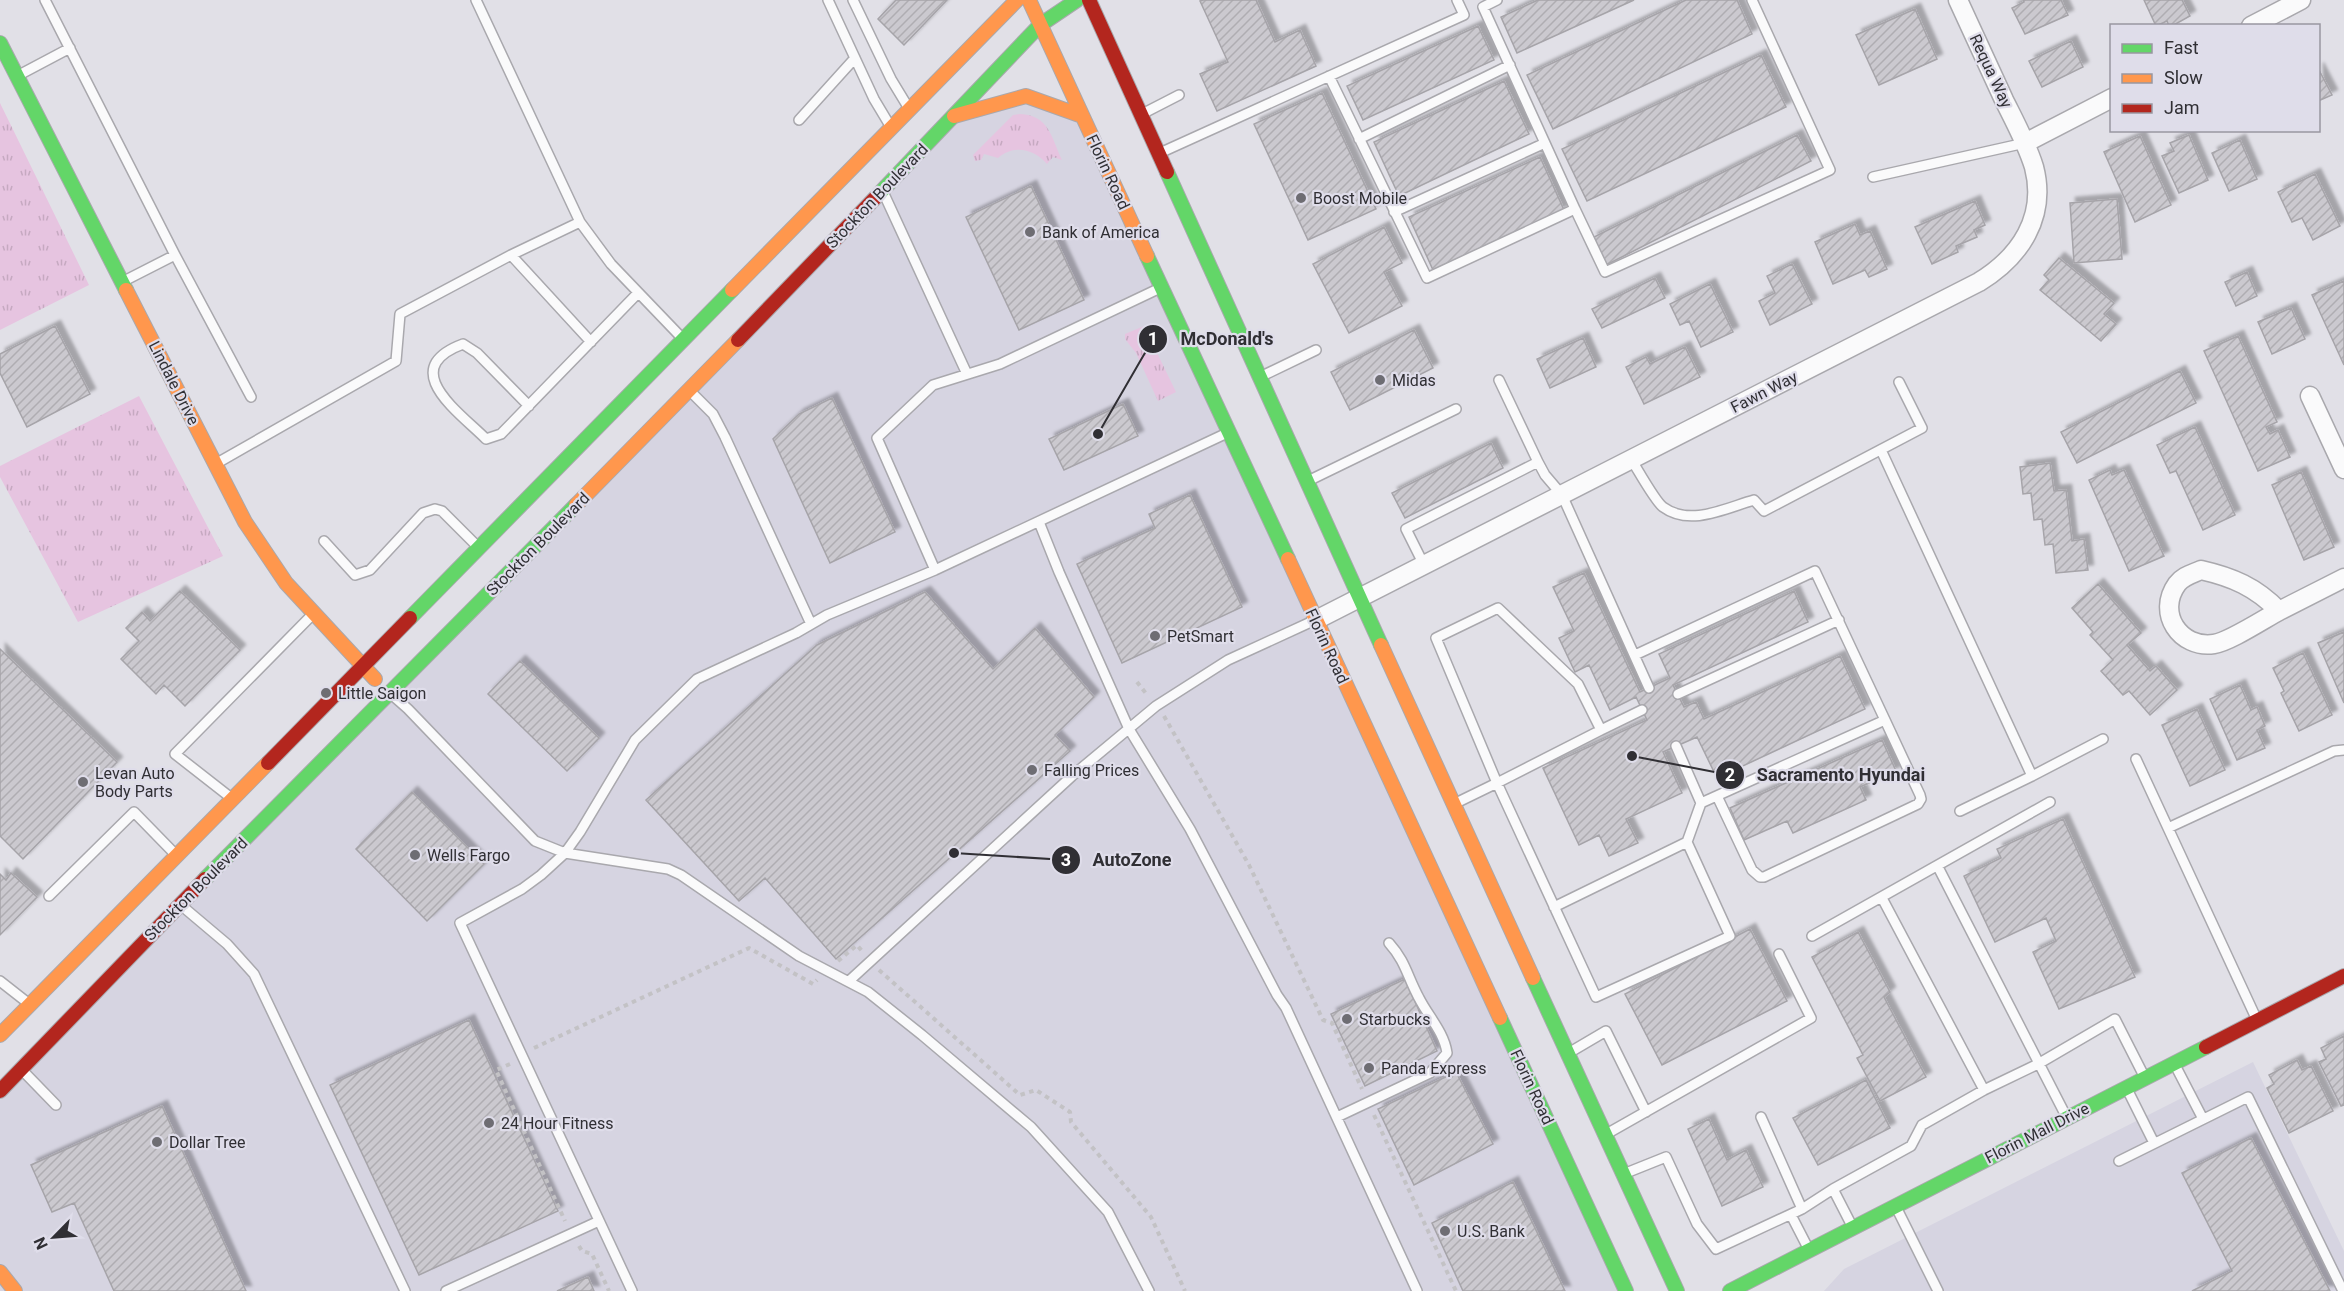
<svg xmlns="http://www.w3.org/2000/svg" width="2344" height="1291" font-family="Roboto,sans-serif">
<defs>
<pattern id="grass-tufts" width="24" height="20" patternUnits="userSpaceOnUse" patternTransform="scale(1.5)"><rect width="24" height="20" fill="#e6c4e0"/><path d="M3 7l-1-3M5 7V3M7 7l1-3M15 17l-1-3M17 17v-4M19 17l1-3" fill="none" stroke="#c6a9c1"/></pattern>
<pattern id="building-hatch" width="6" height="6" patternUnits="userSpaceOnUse" patternTransform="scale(1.5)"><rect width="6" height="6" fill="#cbc9cf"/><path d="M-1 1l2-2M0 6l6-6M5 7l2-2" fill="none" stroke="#afadb2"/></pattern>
<filter id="shadow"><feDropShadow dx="5.5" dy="-5.5" stdDeviation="1.5" flood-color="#0004"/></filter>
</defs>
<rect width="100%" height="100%" fill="#e1e0e7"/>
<path fill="#d6d4e1" d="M1026 96 1082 116 1627 1291H0V1090L954 116Z
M2253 1062 2344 1251V1291H1824L1844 1269Z"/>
<path fill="url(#grass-tufts)" d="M0 103 89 285 0 330Z
M1020 114C1049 115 1051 137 1062 160L1053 157 1047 164C1034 149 1014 144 998 158L984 154 981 160 975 161 973 155 1013 115Z
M1144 326 1176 392 1158 401 1136 353 1125 339V334Z
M139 396 223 556 78 622 0 477V466Z"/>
<path fill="url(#building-hatch)" stroke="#a6a4a9" stroke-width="1.5" filter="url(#shadow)" d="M896 0H947L904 45 878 19Z
M1203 0H1256L1275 42 1300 30 1316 66 1217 111 1200 74 1228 62 1200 1Z
M1538 0H1634L1517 53 1501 17Z
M1686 0H1737L1752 34 1553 129 1527 75Z
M2023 0H2061L2068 15 2025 34 2012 8 2024 2Z
M2144 0H2182L2190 16 2172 26H2169L2167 21 2156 26Z
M1915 9 1937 59 1879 85 1856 35Z
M1478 26 1494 60 1363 120 1347 86Z
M2071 41 2083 67 2042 87 2029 61Z
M1761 55 1786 107 1587 201 1562 149Z
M2318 68 2332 95 2318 101Z
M1504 81 1529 134 1399 196 1374 142Z
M1322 93 1376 209 1308 240 1254 124Z
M1797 135 1811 161 1606 265 1592 238Z
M2189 135 2208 180 2179 193 2162 156 2174 151 2170 143Z
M2140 136 2171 205 2135 222 2104 152Z
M2240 140 2257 179 2229 191 2212 153Z
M1540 157 1564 210 1433 270 1409 217Z
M2315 174 2340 226 2313 240 2302 218 2292 222 2278 192Z
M1031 186 1084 300 1019 330 966 217Z
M2117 199 2122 259 2074 263 2070 203Z
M1975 201 1985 225 1974 230 1977 237 1956 246 1958 252 1932 264 1915 227Z
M1855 224 1860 235 1870 231 1887 269 1869 277 1865 270 1833 284 1815 242Z
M1384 227 1402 263 1384 272 1402 306 1349 333 1313 264Z
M2059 258 2114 303 2104 314 2116 324 2101 341 2040 290 2049 280 2044 275Z
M1792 264 1812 304 1770 325 1759 301 1775 293 1767 276Z
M2247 272 2257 296 2236 306 2225 282Z
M1655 278 1665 298 1602 328 1592 309Z
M2344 281V365L2312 295Z
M1710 284 1733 332 1701 347 1689 321 1680 325 1670 304Z
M2291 308 2305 339 2272 354 2258 322Z
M55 326 90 394 27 427 0 373V354Z
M1414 330 1433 368 1350 410 1331 372Z
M2238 336 2277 422 2266 427 2270 434 2278 430 2290 457 2258 471 2204 351Z
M1583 338 1596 367 1550 388 1537 359Z
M1685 347 1700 377 1644 404 1626 367 1646 357 1650 364Z
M2180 371 2196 403 2077 463 2061 432Z
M832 398 895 532 830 563 773 439 799 414Z
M1123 404 1138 436 1064 470 1049 439Z
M2195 427 2235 515 2203 530 2176 471 2170 473 2157 445Z
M1491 443 1503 468 1405 518 1392 493Z
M2050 463 2054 491 2066 490 2072 541 2084 539 2088 570 2056 573 2053 544 2045 545 2042 519 2034 520 2031 493 2023 494 2020 467Z
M2110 470 2112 475 2124 470 2164 556 2129 571 2089 480Z
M2301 472 2334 547 2304 560 2272 485Z
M1190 495 1242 607 1122 663 1077 564 1155 528 1149 514Z
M1584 573 1640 692 1670 678 1659 654 1794 591 1808 622 1673 685 1684 707 1696 702 1704 719 1840 656 1865 709 1717 778 1697 737 1663 752 1682 793 1626 819 1638 843 1609 856 1599 835 1579 845 1543 768 1647 720 1636 697 1610 710 1589 665 1575 672 1559 638 1574 631 1553 587Z
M2098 584 2141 633 2127 645 2150 671 2156 666 2177 690 2150 715 2129 691 2123 695 2101 671 2113 660 2090 635 2093 632 2072 608Z
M180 591 240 650 185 706 164 685 156 694 121 659 139 641 126 628 142 612 150 621Z
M925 592 993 669 1035 628 1094 697 1055 735 1070 751 836 959 765 878 739 901 646 800 817 645Z
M2344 632V703L2318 643Z
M0 649 117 762 23 859 0 836Z
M2303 653 2332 715 2299 731 2281 693 2284 691 2273 668Z
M520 661 599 738 567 771 488 694Z
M2240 685 2251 710 2257 707 2265 726 2257 730 2265 748 2237 760 2210 699Z
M2197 709 2225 770 2190 786 2162 725Z
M1882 740 1896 771 1860 787 1866 800 1793 833 1787 821 1744 840 1730 808Z
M412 792 484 864 427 921 356 849Z
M2063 819 2135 977 2059 1009 2033 952 2056 941 2046 918 1995 942 1964 876 2001 858 1997 849Z
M11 873 37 897 0 935V874L6 880Z
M1750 929 1787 1001 1662 1065 1625 994Z
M1858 932 1890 992 1884 997 1926 1077 1880 1101 1857 1058 1863 1055 1812 957Z
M1405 979 1437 1051 1365 1086 1331 1014Z
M469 1020 558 1211 419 1275 330 1085Z
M2344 1036V1105L2341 1106 2319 1062 2326 1059 2321 1048Z
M2297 1060 2302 1070 2311 1066 2333 1111 2289 1133 2267 1088 2274 1084 2269 1075Z
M1456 1072 1493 1144 1414 1185 1378 1109Z
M1866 1080 1890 1128 1818 1165 1793 1118Z
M162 1106 246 1291H114L74 1203 52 1212 31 1165Z
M1709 1119 1727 1160 1746 1150 1763 1187 1722 1206 1688 1129Z
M2251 1138 2330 1291H2192L2232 1271 2182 1173Z
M1513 1182 1565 1291H1463L1432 1223Z
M588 1277 594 1291H557Z"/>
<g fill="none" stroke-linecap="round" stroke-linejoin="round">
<defs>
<path id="lane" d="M45 0 175 255 251 397
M476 0 580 222 611 264 682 338
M828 0 874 99 889 124
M853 0 891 79 908 107
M19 75 70 48
M1329 76 1427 278 1575 209 1483 7 1497 0
M1144 113 1179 95
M799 120 855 58
M1359 139 1510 65
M1162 152 1464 15 1457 0
M1873 177 2025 143
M884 194 967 374
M1575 209 1605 272 1830 170 1752 0
M1394 212 1545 143
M511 255 591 342
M124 281 175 255
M1262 376 1316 350
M1499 380 1538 462
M690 391 713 414 725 437 811 624
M529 406 477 353 463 344C396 369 459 412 486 439L501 434 638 293
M1881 450 2032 776 1960 811
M1631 459C1638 470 1655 501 1663 507 1690 527 1726 508 1754 500L1764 511 1922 428 1899 382
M219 462 396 361 400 314 511 255 580 222
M1310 480 1456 409
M1039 522 1059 572 1129 729 1190 829 1277 995 1286 1008 1417 1291
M324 541 355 575 370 570 423 513 435 509 442 511 478 547
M1424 565 1406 529 1538 462 1545 475 1562 495 1649 688
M935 570 877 438 933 385 1000 364 1158 289
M1498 608 1578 684 1601 730 1497 783 1436 638Z
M1635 655 1815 571 1885 720 1701 803 1687 842
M391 694 408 709 535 841 565 853 668 869 681 875 799 956 868 992 922 1035 1031 1127 1108 1212 1149 1291
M1678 694 1839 620
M1601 730 1642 710
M1676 746 1701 803
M2136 759 2168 828
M2032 776 2103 739
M1717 796 1752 870 1760 877H1764L1918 804 1921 799 1920 795 1885 720
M230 797 175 754 312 615
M1458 802 1497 783 1596 997 1730 936 1687 842 1554 907
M1938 867 2066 1116
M49 896 134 812 175 854
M1882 898 1984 1090
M182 906 227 944 254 974 405 1291
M1812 936 2050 802
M0 981 28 1003
M849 981 1072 776 1156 706 1228 660 1313 621
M2256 1018 2168 828 2334 751 2344 750
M1572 1051 1606 1031 1646 1112
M2175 1065 2203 1119
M22 1070 56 1105
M2127 1089 2154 1143
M1337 1117 1430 1073 1447 1053C1444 1032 1428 1016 1419 998 1407 976 1406 962 1389 943
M1761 1117 1802 1209 1833 1189 1911 1146 1922 1125 1984 1090 2038 1064 2115 1019 2144 1076
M1610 1132 1811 1018 1779 954
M2119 1161 2248 1097 2343 1291
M1626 1173 1666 1157 1697 1224 1716 1249 1802 1209
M1833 1189 1852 1226
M1896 1207 1938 1291
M1791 1215 1808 1248
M446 1291 599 1221
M632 1291 460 923 522 889 541 875 565 853 580 832 635 740 697 679 796 633 827 615 935 570 1225 434"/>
<path id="street" d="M2251 26 2301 0
M2025 143 2112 98
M2310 396 2344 469
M2201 570C2232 577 2256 587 2279 611 2264 619 2229 642 2214 644 2180 649 2156 613 2177 584 2183 576 2192 574 2201 570Z
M2279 611 2344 578
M1316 620 1979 282C2020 257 2047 217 2034 167 2027 144 2015 122 2004 100 1989 67 1973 33 1958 0"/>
<path id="fast" d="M0 43 126 290
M1167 172 1381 645
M877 196 1040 25 1077 0
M1147 256 1288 559
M410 618 732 290
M205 879 576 505
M1533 978 1677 1291
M1500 1018 1626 1291
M1730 1291 2206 1047"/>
<path id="slow" d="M1029 0 1147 256
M954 116 1026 96 1082 116
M126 290 245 522 286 583 375 679
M732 290 1017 0
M576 505 738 340
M1288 559 1500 1018
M1381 645 1533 978
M0 1035 268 763
M0 1272 15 1291"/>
<path id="jam" d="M1089 0 1167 172
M738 340 877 196
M268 763 410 618
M2206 1047 2344 976
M0 1091 205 879"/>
</defs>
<use href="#lane" stroke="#a9a8ad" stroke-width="12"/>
<use href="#street" stroke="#a9a8ad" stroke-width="21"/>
<use href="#fast" stroke="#a9a8ad" stroke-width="16"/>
<use href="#slow" stroke="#a9a8ad" stroke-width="16"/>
<use href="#jam" stroke="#a9a8ad" stroke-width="16"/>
<path stroke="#c3c2c5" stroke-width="4" stroke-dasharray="4.5 4.5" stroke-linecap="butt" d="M1137 682 1148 696
M1164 716 1249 865 1323 1020 1332 1023 1362 1089
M838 961 857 945 862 951
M879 970 1020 1095 1036 1090 1070 1112 1071 1122 1151 1217 1185 1291
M534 1048 749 948 813 984 817 980
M510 1064 496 1070 565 1221
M1374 1115 1456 1291
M579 1246 582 1251 592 1254 609 1291"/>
<use href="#lane" stroke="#fafafb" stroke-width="9"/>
<use href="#street" stroke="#fafafb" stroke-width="18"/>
<use href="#fast" stroke="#63d668" stroke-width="14"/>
<use href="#slow" stroke="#ff974d" stroke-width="14"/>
<use href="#jam" stroke="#b3261e" stroke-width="14"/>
</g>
<g fill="#6e6d73" stroke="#dfddea" stroke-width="2">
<circle cx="1301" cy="198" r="6"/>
<circle cx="1030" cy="232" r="6"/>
<circle cx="1380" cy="380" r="6"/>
<circle cx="1155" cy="636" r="6"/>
<circle cx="326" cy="693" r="6"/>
<circle cx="1032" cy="770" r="6"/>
<circle cx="83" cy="782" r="6"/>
<circle cx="415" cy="855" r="6"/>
<circle cx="1347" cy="1019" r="6"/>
<circle cx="1369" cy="1068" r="6"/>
<circle cx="489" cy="1123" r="6"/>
<circle cx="157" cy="1142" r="6"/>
<circle cx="1445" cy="1231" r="6"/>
</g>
<g text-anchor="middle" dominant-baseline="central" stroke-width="4.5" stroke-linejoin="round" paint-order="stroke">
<g font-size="16" fill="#302f34" stroke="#dfddea">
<text transform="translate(1991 71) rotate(65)">Requa Way</text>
<text transform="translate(1108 172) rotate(65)">Florin Road</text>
<text transform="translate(877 196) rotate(-46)">Stockton Boulevard</text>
<text transform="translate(174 383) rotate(63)">Lindale Drive</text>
<text transform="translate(1764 392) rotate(-27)">Fawn Way</text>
<text transform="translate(538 544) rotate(-45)">Stockton Boulevard</text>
<text transform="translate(1327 646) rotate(65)">Florin Road</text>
<text transform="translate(196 889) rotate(-45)">Stockton Boulevard</text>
<text transform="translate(1532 1087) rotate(65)">Florin Road</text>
<text transform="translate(2037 1133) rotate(-27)">Florin Mall Drive</text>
</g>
<g font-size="16" fill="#302f34" stroke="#dfddea" text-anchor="start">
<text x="1313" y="198">Boost Mobile</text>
<text x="1042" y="232">Bank of America</text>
<text x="1392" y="380">Midas</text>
<text x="1167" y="636">PetSmart</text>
<text x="338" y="693">Little Saigon</text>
<text x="1044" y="770">Falling Prices</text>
<text x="95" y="773">Levan Auto<tspan x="95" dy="18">Body Parts</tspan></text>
<text x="427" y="855">Wells Fargo</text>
<text x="1359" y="1019">Starbucks</text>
<text x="1381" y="1068">Panda Express</text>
<text x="501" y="1123">24 Hour Fitness</text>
<text x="169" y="1142">Dollar Tree</text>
<text x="1457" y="1231">U.S. Bank</text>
</g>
</g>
<path fill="none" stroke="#302f34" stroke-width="2" d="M1098 434L1153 339M1632 756L1730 775M954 853L1066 860"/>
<g fill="#302f34" stroke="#dfddea" stroke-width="2">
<circle cx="1098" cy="434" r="6"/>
<circle cx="1632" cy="756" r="6"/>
<circle cx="954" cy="853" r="6"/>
<circle cx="1153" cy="339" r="15"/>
<circle cx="1730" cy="775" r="15"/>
<circle cx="1066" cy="860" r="15"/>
</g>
<g font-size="18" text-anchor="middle" font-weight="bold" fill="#fff">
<text x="1153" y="345">1</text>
<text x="1730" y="781">2</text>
<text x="1066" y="866">3</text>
</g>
<g font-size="18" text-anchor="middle" font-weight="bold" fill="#302f34" stroke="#dfddea" stroke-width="4.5" stroke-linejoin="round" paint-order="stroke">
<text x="1227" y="345">McDonald's</text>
<text x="1841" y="781">Sacramento Hyundai</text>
<text x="1132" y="866">AutoZone</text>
</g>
<rect x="2110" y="24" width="210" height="108" fill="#dfddea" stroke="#9997a1" stroke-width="1.5"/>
<rect x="2122" y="44" width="30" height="9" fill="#63d668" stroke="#9997a1" stroke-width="1.5"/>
<text x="2164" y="54" font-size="18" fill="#302f34">Fast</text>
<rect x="2122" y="74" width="30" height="9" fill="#ff974d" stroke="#9997a1" stroke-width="1.5"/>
<text x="2164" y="84" font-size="18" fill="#302f34">Slow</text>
<rect x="2122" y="104" width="30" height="9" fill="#b3261e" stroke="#9997a1" stroke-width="1.5"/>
<text x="2164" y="114" font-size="18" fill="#302f34">Jam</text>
<g transform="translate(54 1237) rotate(245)" stroke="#dfddea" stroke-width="4.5" paint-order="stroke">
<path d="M0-4.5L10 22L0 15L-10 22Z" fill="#302f34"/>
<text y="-9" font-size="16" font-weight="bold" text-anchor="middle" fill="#302f34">N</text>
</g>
</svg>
